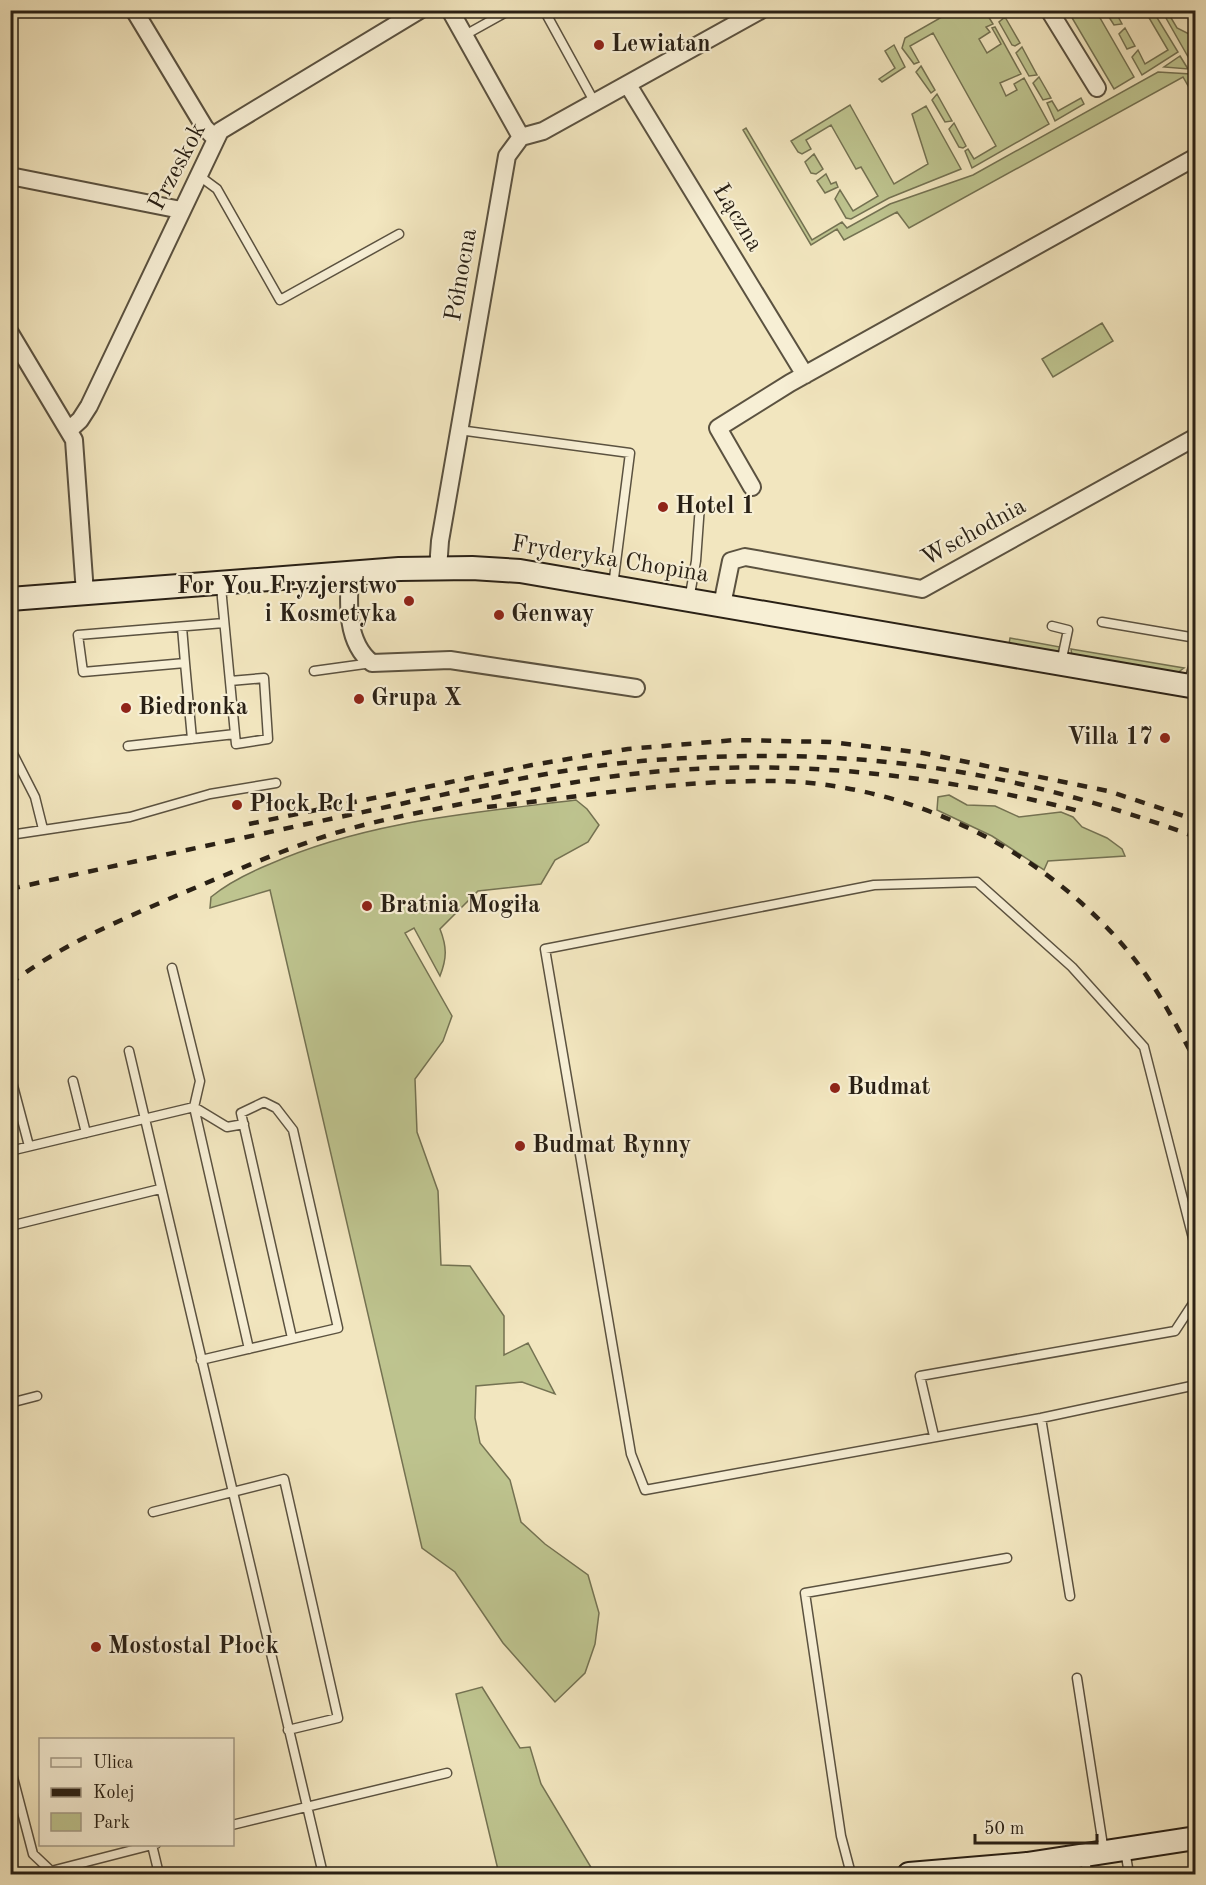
<svg xmlns="http://www.w3.org/2000/svg" width="1206" height="1885" font-family="'Old Standard TT',serif">
<rect width="100%" height="100%" fill="#f2e6bf"/>
<filter id="stains"><feTurbulence type="fractalNoise" baseFrequency=".00333" numOctaves="4"/><feColorMatrix values="0 0 0 0 .2 0 0 0 0 .09 0 0 0 0 .02 0 0 0 .5 -.17"/></filter>
<radialGradient id="worn" r=".72"><stop offset=".6" stop-color="#630" stop-opacity="0"/><stop offset="1" stop-color="#630" stop-opacity=".3"/></radialGradient>
<path fill="#bec48f" stroke="#747252" stroke-width="1.5" d="M954 10 985 11 993 24 986 27 990 32 979 39 987 53 1001 44 992 28 995 27 1021 74 1000 83 1006 96 1017 90 1014 84 1024 78 1049 124 972 168 965 151 968 149 974 159 996 146 933 33 910 46 919 62 914 64 902 48 905 38Z
M1068 11H1096L1134 77 1114 89Z
M1105 11H1115L1122 24 1114 25Z
M1145 11H1153L1178 52 1142 75 1132 57 1138 50 1145 64 1168 50Z
M1162 11H1167L1177 28 1195 37V69Z
M1005 17 1020 43 1015 46 1012 45 999 22Z
M1125 28 1135 46 1127 49 1119 34Z
M894 45 905 67 882 82 879 79 895 68 885 51Z
M1022 47 1037 75 1029 76 1016 53Z
M1180 56 1188 69 1164 67Z
M921 66 935 90 931 93 916 72Z
M1158 72 1191 74 1195 83V98L1183 77 909 228 897 212 844 240 837 229 811 245 743 130 746 128 812 240 842 222 847 228 890 204 973 175Z
M1039 77 1051 98 1043 100 1033 83Z
M937 94 952 121 945 122 932 100Z
M1081 98 1084 104 1055 121 1047 103 1052 101 1058 111Z
M850 105 894 184 928 164 912 114 926 106 961 169 889 198 851 219 846 218 835 199 840 190 853 211 878 196 861 167 856 169 831 125 806 140 811 149 802 154 798 152 791 141Z
M954 123 966 146 963 148 959 147 949 129Z
M814 154 823 169 816 174 811 173 805 162Z
M826 174 831 184 836 182 838 187 825 193 817 181Z
M1102 323 1113 341 1053 377 1042 359Z
M1010 638 1060 647 1057 653 1009 644Z
M1071 649 1184 668 1177 673 1072 656Z
M949 795 967 805 995 806 1019 817 1061 812 1073 817 1082 827 1107 838 1122 849 1125 856 1048 861 1044 870 992 836 937 810 938 797Z
M576 800 587 809 599 825 588 842 555 860 541 884 478 891 440 929C447 947 447 958 440 976L414 928 405 933 452 1016 443 1041 415 1079 417 1132 438 1191 441 1265 470 1266 504 1316V1355L528 1343 555 1394 522 1382 476 1386 475 1418 480 1443 510 1480 521 1522 545 1544 588 1575 599 1613 595 1644 585 1673 555 1702 503 1643 455 1572 422 1548 270 890 210 908 211 897C229 882 248 873 270 864 367 821 473 813 576 800Z
M482 1687 520 1748 530 1747 541 1784 595 1874H499L456 1694Z"/>
<g fill="none" stroke-linecap="round" stroke-linejoin="round">
<defs>
<path id="lane" d="M544 10 595 103
M465 35 510 10
M198 175 217 189 280 300 399 234
M459 430 630 453 613 586
M221 583 222 598 235 734 236 744 268 739 264 678 230 681
M689 600 696 561 700 505
M1102 622 1196 638
M1052 626 1068 630 1061 663
M182 627 185 663 83 672 78 635 224 623
M185 663 192 739
M314 671 372 663
M1188 685 1196 656
M128 746 235 734
M10 748 35 797 43 829
M10 835 130 817 210 794 276 783
M172 968 200 1081 194 1107 227 1127 244 1124
M129 1051 323 1874
M73 1081 86 1133
M12 1082 29 1146
M10 1151 194 1107 249 1349
M10 1226 160 1189
M1196 1250 1144 1047 1072 967 977 882 874 885 545 949 631 1454 645 1490 1041 1418 1196 1385
M201 1360 338 1328 293 1130 276 1108 264 1102 241 1113 292 1338
M10 1403 37 1396
M1041 1418 1070 1596
M934 1436 920 1376 1175 1331 1196 1299
M153 1512 284 1479 338 1718 288 1730
M1077 1678 1104 1852
M10 1766 33 1854 51 1871 156 1844
M232 1825 447 1773
M152 1845 159 1874
M1125 1850 1129 1874
M1085 1856 1087 1874
M851 1874 841 1836 805 1593 1007 1558"/>
<path id="street" d="M134 10 205 128 215 138
M450 10 521 137
M1049 10 1097 88
M628 85 805 375
M521 137 543 131 761 10
M10 176 181 210
M10 333 74 440 85 593
M69 430 80 420 89 406 220 131 420 10
M752 487 718 428 790 383 1196 157
M438 569 440 541 507 156 521 137
M350 573C348 604 346 643 372 663L450 660 636 688
M722 605 731 561 745 557 922 589 1196 437"/>
<path id="secondary" d="M10 599 399 569 472 568 520 571 1196 687
M909 1874 1027 1864 1196 1838"/>
</defs>
<use href="#lane" stroke="#5b5240" stroke-width="11"/>
<use href="#street" stroke="#5b5240" stroke-width="20"/>
<use href="#secondary" stroke="#292015" stroke-width="26"/>
<use href="#lane" stroke="#f7efd5" stroke-width="8"/>
<use href="#street" stroke="#f7efd5" stroke-width="16"/>
<use href="#secondary" stroke="#f7efd5" stroke-width="22"/>
<path stroke="#292015" stroke-width="4.5" stroke-dasharray="10 10" stroke-linecap="butt" d="M487 807C581 797 677 780 772 781 905 782 1042 848 1127 950 1155 983 1175 1023 1196 1062
M249 824 532 765 628 749 735 740 831 742 923 753 1108 791 1196 820
M10 889C123 864 236 839 349 815 445 795 543 770 641 761 705 756 771 754 835 758 958 764 1081 794 1196 837
M10 984C60 945 121 920 178 895 228 874 277 852 329 835 375 820 423 812 471 802 527 791 584 779 641 773 791 758 935 774 1079 811"/>
</g>
<g fill="#8f2418" stroke="#f7efd5" stroke-width="2">
<circle cx="599" cy="45" r="6"/>
<circle cx="663" cy="507" r="6"/>
<circle cx="409" cy="601" r="6"/>
<circle cx="499" cy="615" r="6"/>
<circle cx="359" cy="699" r="6"/>
<circle cx="126" cy="708" r="6"/>
<circle cx="1165" cy="738" r="6"/>
<circle cx="237" cy="805" r="6"/>
<circle cx="367" cy="906" r="6"/>
<circle cx="835" cy="1088" r="6"/>
<circle cx="520" cy="1146" r="6"/>
<circle cx="96" cy="1647" r="6"/>
</g>
<g text-anchor="middle" dominant-baseline="central" stroke-width="4.5" stroke-linejoin="round" paint-order="stroke">
<g font-size="24" font-weight="bold" fill="#292015" stroke="#f7efd5" text-anchor="start">
<text x="611" y="45">Lewiatan</text>
<text x="675" y="507">Hotel 1</text>
<text x="397" y="587" text-anchor="end">For You Fryzjerstwo<tspan x="397" dy="28">i Kosmetyka</tspan></text>
<text x="511" y="615">Genway</text>
<text x="371" y="699">Grupa X</text>
<text x="138" y="708">Biedronka</text>
<text x="1153" y="738" text-anchor="end">Villa 17</text>
<text x="249" y="805">Płock Pc1</text>
<text x="379" y="906">Bratnia Mogiła</text>
<text x="847" y="1088">Budmat</text>
<text x="532" y="1146">Budmat Rynny</text>
<text x="108" y="1647">Mostostal Płock</text>
</g>
<g font-size="24" fill="#292015" stroke="#f7efd5">
<text transform="translate(178 167) rotate(-62)">Przeskok</text>
<text transform="translate(737 218) rotate(59)">Łączna</text>
<text transform="translate(462 275) rotate(-80)">Północna</text>
<text transform="translate(974 533) rotate(-29)">Wschodnia</text>
<text transform="translate(610 560) rotate(9)">Fryderyka Chopina</text>
</g>
</g>
<rect width="1206" height="1885" fill="none" stroke="#f2e6bf" stroke-width="36"/>
<rect x="12" y="12" width="1182" height="1861" fill="none" stroke="#292015" stroke-width="3"/>
<rect x="18" y="18" width="1170" height="1849" fill="none" stroke="#292015" stroke-width="1.5"/>
<rect x="39" y="1738" width="195" height="108" fill="#f7efd5" stroke="#a59c88" stroke-width="1.5"/>
<rect x="51" y="1758" width="30" height="9" fill="#f7efd5" stroke="#a59c88" stroke-width="1.5"/>
<text x="93" y="1768" font-size="18" fill="#292015">Ulica</text>
<rect x="51" y="1788" width="30" height="9" fill="#292015" stroke="#a59c88" stroke-width="1.5"/>
<text x="93" y="1798" font-size="18" fill="#292015">Kolej</text>
<rect x="51" y="1813" width="30" height="18" fill="#bec48f" stroke="#a59c88" stroke-width="1.5"/>
<text x="93" y="1828" font-size="18" fill="#292015">Park</text>
<path d="M975 1834v9h122v-9" fill="none" stroke="#292015" stroke-width="3"/>
<text x="984" y="1834" font-size="18" fill="#292015" stroke="#f7efd5" stroke-width="4.5" paint-order="stroke">50 m</text>
<rect width="100%" height="100%" filter="url(#stains)"/>
<rect width="100%" height="100%" fill="url(#worn)"/>
</svg>
